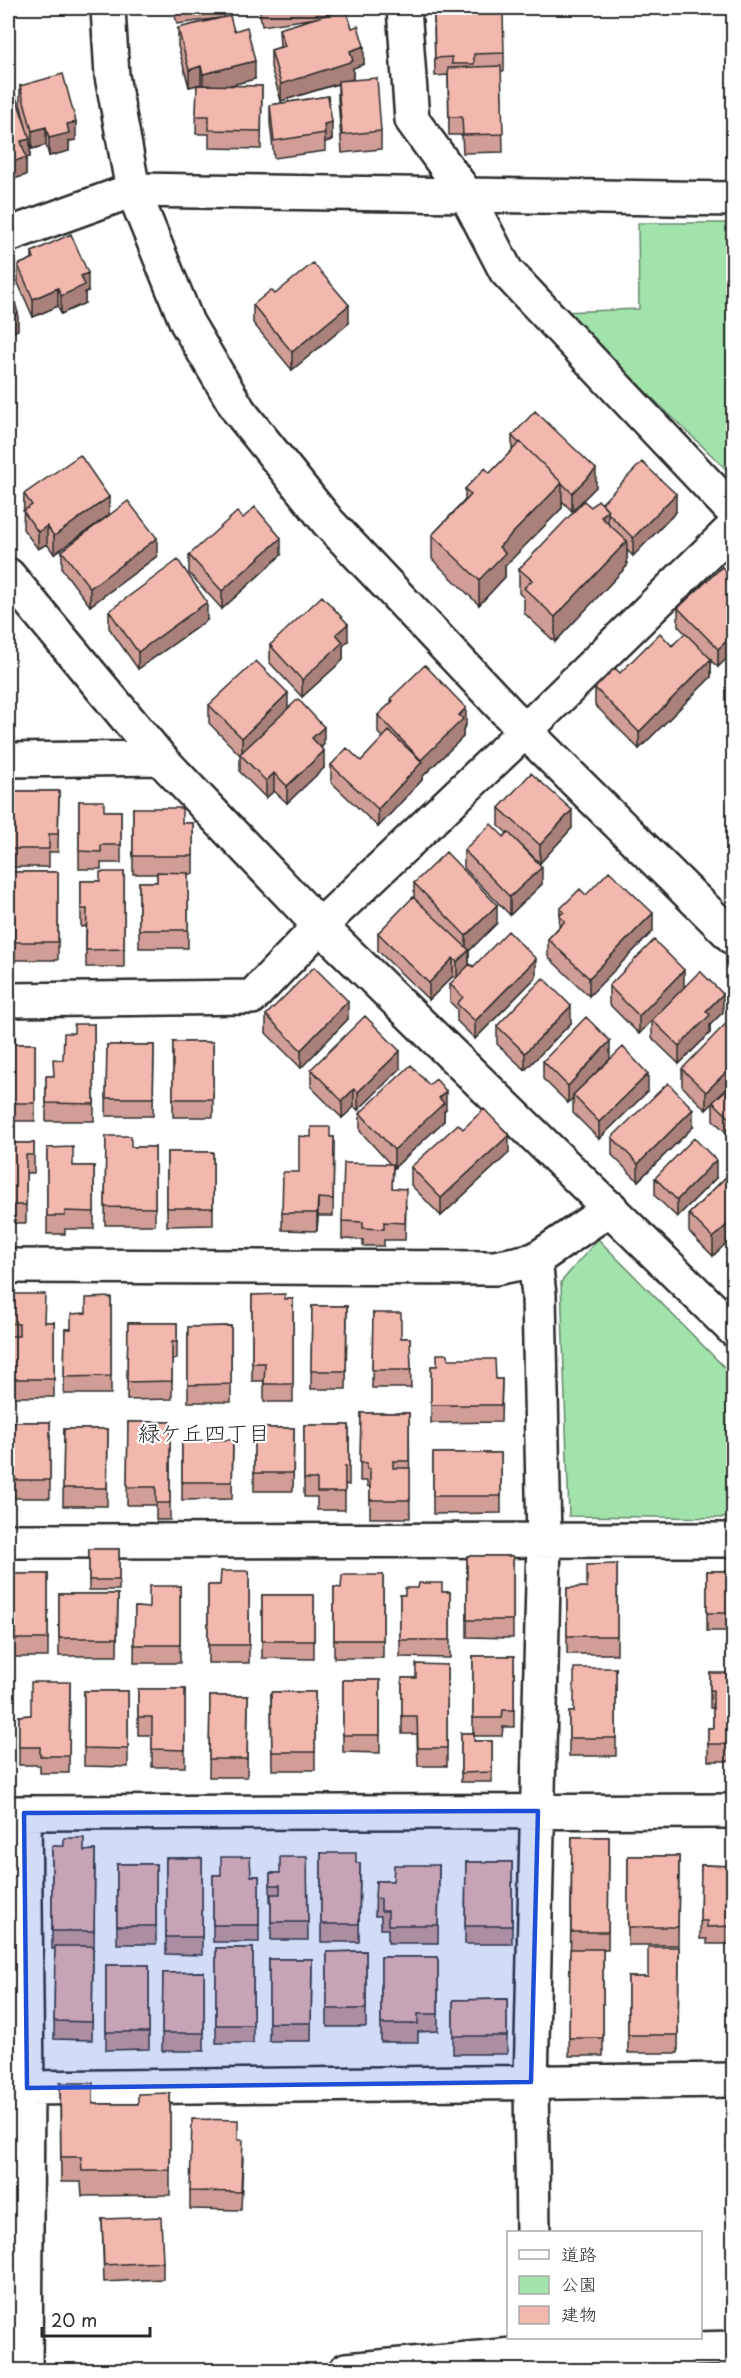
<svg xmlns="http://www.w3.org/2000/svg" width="741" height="2378" font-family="'Playpen Sans','Klee One',sans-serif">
<rect width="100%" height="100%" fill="#fff"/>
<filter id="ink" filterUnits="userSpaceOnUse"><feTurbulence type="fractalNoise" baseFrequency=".0167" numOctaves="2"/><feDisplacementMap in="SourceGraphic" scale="12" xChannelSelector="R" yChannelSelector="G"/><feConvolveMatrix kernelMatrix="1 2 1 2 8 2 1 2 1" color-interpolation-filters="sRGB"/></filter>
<g filter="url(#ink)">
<path fill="#a2e3ac" stroke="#66876c" stroke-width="1.5" d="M638 223H733V466L727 470 563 312 639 309Z
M598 1239 733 1376V1518L569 1516 561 1282Z"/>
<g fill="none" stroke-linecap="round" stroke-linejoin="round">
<defs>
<path id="minor" d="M404 8 412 120 466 194 506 271 734 512
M8 235 133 190 734 199
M8 575 160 758 320 926 734 1330
M8 760 160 758
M8 1000 252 997 320 926 525 731 734 527
M8 1266 495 1268 535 1260 611 1208
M8 1541 734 1540
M8 1813 734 1811
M24 1813 27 2088 25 2370
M27 2088 734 2080
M533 2232 531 2082 544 1541 539 1295 535 1260
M346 2370 535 2353 734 2348"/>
<path id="tertiary" d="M108 8 112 76 133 190 187 323 239 411 328 522 525 731 734 938"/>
</defs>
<use href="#minor" stroke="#2b2b2b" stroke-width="38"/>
<use href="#tertiary" stroke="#2b2b2b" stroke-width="38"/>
<use href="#minor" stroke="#fff" stroke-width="33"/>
<use href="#tertiary" stroke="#fff" stroke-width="33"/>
</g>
<path fill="#d09e96" stroke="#2b2b2b" stroke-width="1.5" d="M173 8H224V17L234 31 255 79 227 86H262L261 149 209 148V134H196L197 85 189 87 178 46V28L220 18 177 24Z
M259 8H331V13L364 64 353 68V79L349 80 381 131V149L342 153 338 99V84L281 101 271 67V50L280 47 279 29 317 18 262 26Z
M434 15 504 53V71H501L503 152 463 153 462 135H449L448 75 435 76Z
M20 86 76 140 69 141V151L49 156 46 145 32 149 30 142V157L26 158V175L8 181 26 127 20 104Z
M328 96 332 140 325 142V151L274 158 270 123V105Z
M32 252 88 291 85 292V303L61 314 58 306 33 317 18 283V265L32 259Z
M253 305 349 323 292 370 253 323Z
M512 436 596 487 572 511 562 501V508L505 566V577L479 605 432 559V535L465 500V489L490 473 512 451Z
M24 494 109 515 54 554 47 544 38 549 23 529Z
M602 503 676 512 633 556 627 550V566L555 642 524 613V598L519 593V569L591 507Z
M62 551 157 556 90 606 62 569Z
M189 555H281L222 609 189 573Z
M722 567 718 667 711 661V677L639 749 595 705V688L688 636 678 626V608Z
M109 611 207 620 138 669 109 628Z
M348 641 343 646V660L302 697 270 663V645Z
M391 698 466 725 463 729V737L422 777V780L378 827 331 782V765L361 761 383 738 378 733V715L391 703Z
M209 705 288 709 324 744 321 748 324 768 287 803 274 791 266 798 240 772V755L209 723Z
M734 784V809L730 806V788Z
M8 791H59L58 852H49V867H8Z
M79 801 104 811H121V863H101V869H79Z
M133 808 182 823H193V874H188V948H139V882H157V874H133Z
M499 808 572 828 540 863 523 847 542 884 510 915 464 868V850L504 837 507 833 499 826Z
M8 872H58V960H14V930H8Z
M124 872V967H86V926L81 927V881H100Z
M414 883 497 923 469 951V965L536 977 475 1039 457 1021V1009L450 1002V984L456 979 453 976 429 1000 378 951V933L414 898Z
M586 895 653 931 589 996 548 957V939L559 927 560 909Z
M609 986 684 988 723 1012 710 1025V1033L679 1064 652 1038V1020L639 1034 609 1004Z
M266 1015 348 1019 301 1068 266 1033Z
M571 1023 525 1070 497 1044V1026Z
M94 1024V1121H46V1076H54L63 1060 74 1033Z
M8 1037 15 1044H35V1121H8Z
M173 1042H213V1117H173Z
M107 1045H154L153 1116H106Z
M610 1059 648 1091 599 1139 573 1113V1098L568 1103 543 1079V1061Z
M311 1069H400L358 1110 354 1107 342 1118 311 1087Z
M682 1069 734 1082V1140L713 1120V1103L706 1110 682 1086Z
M446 1109 444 1111V1121L394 1168 393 1166 392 1188 406 1206 405 1240H384V1246H363V1240L342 1239V1221L390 1164 360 1131V1113Z
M693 1127 638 1181 612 1155V1137Z
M463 1129 509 1153 441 1216 411 1185V1167Z
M106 1136 131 1147H155V1225H105Z
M330 1137H334L333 1216H318L317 1231 282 1230V1213L299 1172Z
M8 1143H34V1173H26V1223H8Z
M47 1148 73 1166H94V1229H65V1234H47Z
M167 1152H213V1225L167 1226Z
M734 1169 713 1256 689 1232V1214Z
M655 1178H716L677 1217 655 1196Z
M8 1294 44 1322H54V1397H9L10 1341H8Z
M252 1295 285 1299H293V1402H264V1381H252Z
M111 1297V1394H64L65 1329H71L86 1313Z
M312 1306H347L346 1389H311Z
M373 1313 401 1338H410L411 1388H372Z
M128 1323H177V1359L172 1360V1399L127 1400Z
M231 1326V1402H188V1327Z
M448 1359 496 1379H502L501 1422 431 1423V1366H437Z
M361 1413H409L410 1518H370V1487L367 1486V1481H360Z
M13 1422H50V1498H13Z
M128 1422H170V1520H156V1505H127Z
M304 1425H349V1485L345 1484V1510H317V1497H304Z
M254 1428H294L293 1491H254Z
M64 1429H108L107 1506H63Z
M182 1440H233L232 1499 182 1500Z
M433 1453H501V1513L433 1514Z
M89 1549H119V1590H89Z
M467 1556H513V1638L467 1637Z
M617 1564V1654H567V1588L587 1587Z
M249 1571V1663H208V1585H220Z
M707 1571H734V1631H707Z
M8 1574H48V1657H8Z
M383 1575V1658H334V1587L341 1588Z
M180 1586V1663H134L135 1607 149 1608Z
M442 1592H450V1658L400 1657V1595H405Z
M59 1594H118L117 1656H59Z
M262 1595H314V1659L262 1658Z
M473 1656H514V1727H503L502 1736H474V1741H492V1782H461V1733H473Z
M447 1665V1766H418L417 1734H402V1678H416Z
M616 1668V1756H569V1712H574Z
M710 1673 730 1679H734V1761H708V1728H713V1708H710Z
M343 1680H380V1753L343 1752Z
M70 1682 69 1773H40V1765H19V1716L31 1715Z
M138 1689H185V1767H152V1735H138Z
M84 1691H128V1767L84 1766Z
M271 1692H315V1770H272Z
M210 1696H248L247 1777H209Z
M572 1837H609L608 1950H603V2056H569Z
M52 1846 84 1851 95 1850 94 1949H93L92 2040 54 2039 55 1949H52Z
M321 1853 356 1863H360L359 1942H321Z
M628 1856H679L678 1945H628Z
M307 1857 308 1940H271V1903H270V1873H280Z
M166 1858H202V1955L166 1954Z
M466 1862H512V1944H465Z
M117 1864H156V1944H117Z
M439 1865 438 1943H388V1929H381V1916H375L376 1881H393Z
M701 1865 734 1866V1944H707V1939H700Z
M213 1875 259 1876V1942H213Z
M679 1947 678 2053H628V1977H648Z
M216 1948H253V2043H216Z
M366 1951V2027H327V1952Z
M381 1957H438V2031L418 2032V2042H381Z
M269 1959H312L311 2041H269Z
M106 1965H149V2049L106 2050Z
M204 1972V2051H162L163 1973Z
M507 1999V2054H453V2000Z
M60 2083 93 2104H138L170 2093V2195L82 2196 81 2182H61Z
M238 2140 243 2158 241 2210 190 2209V2191Z
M102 2219 163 2262V2279L104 2282Z"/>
<path fill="#a9817a" stroke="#2b2b2b" stroke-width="1.5" d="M364 46V64L353 68V79L281 101V84L350 51Z
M255 61V79L203 92V74Z
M201 66V84L189 87V70Z
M76 122V140L69 141V151L49 156V138L67 124Z
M332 122V140L325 142 324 124Z
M46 127V145L32 149V131Z
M30 139V157L26 158V175L8 181V164L21 141Z
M88 273V291L85 292V303L61 314V296L81 276Z
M58 288V306L33 317V299Z
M349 305V323L292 370V352Z
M18 313V330L8 334V316Z
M596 469V487L572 511V493Z
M562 483V508L505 566V577L479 605V580L499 547Z
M676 494V512L633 556V538Z
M109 497V515L54 554V536Z
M608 510V534L601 517Z
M47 526V544L38 549V532Z
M157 538V556L90 606V588Z
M281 538V555L222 609V591Z
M627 541V566L555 642V617Z
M207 602V620L138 669V652Z
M348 624V641L343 646V660L302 697V680L336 634Z
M734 634V652L718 667V649Z
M711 659V677L639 749V732Z
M288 693V711L242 756V738Z
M466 708V725L463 729V737L422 777V780L378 827V809L421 763V760Z
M324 727V744L312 756V738Z
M324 751V768L287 803V786Z
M274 773V791L266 798V781Z
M572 810V828L540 863V845Z
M542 867V884L510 915V897Z
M497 905V923L469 951V968L457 980V962L466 953V936Z
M653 913V931L589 996V978Z
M453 958V976L429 1000V983Z
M536 959V977L475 1039V1021Z
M684 970V988L639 1034V1016Z
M723 994V1012L710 1025V1033L679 1064V1046L706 1011Z
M348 1001V1019L301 1068V1050Z
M571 1006V1023L525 1070V1053Z
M610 1041V1059L573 1095V1098L568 1103V1086Z
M400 1051V1069L358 1110V1092Z
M734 1064V1082L706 1110V1092Z
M648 1074V1091L599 1139V1122Z
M354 1089V1107L342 1118V1101Z
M446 1091V1109L444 1111V1121L394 1168V1150Z
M693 1109V1127L638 1181V1164Z
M509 1135V1153L441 1216V1198Z
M716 1160V1178L677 1217V1200Z
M318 1198V1216L317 1231V1213Z
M734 1218V1236L713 1256V1238Z"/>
<path fill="#f2b8ae" stroke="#2b2b2b" stroke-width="1.5" d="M346 9 352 28 358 26 364 46 350 51 353 61 281 84 271 50 285 46 279 29Z
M503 13 504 53 474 54V64H452V57L435 58 434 15Z
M230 16 234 31 247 27 255 61 203 74 201 66 189 70 178 28Z
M501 66 503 134 463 135 462 117H449L448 68Z
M63 74 76 122 67 124 69 133 49 138 46 127 32 131 20 86Z
M377 78 381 131 342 135 338 81Z
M197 85 262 86 261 131 209 130V116H196Z
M15 94 30 139 21 141 26 157 8 164V96Z
M328 96 332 122 324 124 325 133 274 141 270 105Z
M71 234 88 273 81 276 85 285 61 296 58 288 33 299 18 265 34 258 32 252Z
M313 263 349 305 292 352 253 305 271 290 275 294Z
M8 279 18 313 8 316Z
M535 411 596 469 572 493 520 442 519 443 512 436Z
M520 442 562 483 499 547 505 553 479 580 432 535 471 495 465 489 485 468 490 473Z
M80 455 109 497 54 536 47 526 38 532 23 511 32 505 24 494Z
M642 462 676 494 633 538 608 513V510L602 503Z
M598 500 608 510 601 517 627 541 555 617 524 588 532 580 519 569 584 501 591 507Z
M128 501 157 538 90 588 62 551Z
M255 507 281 538 222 591 189 555 237 512 243 518Z
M178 560 207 602 138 652 109 611Z
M734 565V634L718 649 678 608 722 567 727 572Z
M322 596 348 624 336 634 343 642 302 680 270 645Z
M660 633 672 646 685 633 711 659 639 732 595 688 615 668 620 673Z
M256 661 288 693 242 738 209 705Z
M425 665 466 708 459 715 463 719 421 760 378 715 393 701 391 698Z
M298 699 324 727 312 738 324 751 287 786 274 773 266 781 240 754Z
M389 731 422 762 378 809 331 765 347 748 361 761Z
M531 773 572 810 540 845 499 808Z
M734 784V791L730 788Z
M8 791H59L58 834H49V849H8Z
M79 801H104V811H121V845H101V852L79 851Z
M133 808H182V823H193V856H133Z
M491 824 504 837 508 832 542 867 510 897 464 850Z
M446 852 497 905 466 936 414 883Z
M609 871 653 913 589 978 548 939 565 921 559 916 564 912 560 909 580 889 586 895Z
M8 872H58V942H14V912H8Z
M100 872H124V949L86 950 87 909H81V881H100Z
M157 872 188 873V930H139V882H157Z
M413 897 469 950 457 962 453 958 429 983 378 933Z
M508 931 536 959 475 1021 457 1004 463 997 450 984 470 964 473 967Z
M654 940 684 970 639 1016 609 986Z
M314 967 348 1001 301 1050 266 1015Z
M700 971 723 994 706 1011 710 1015 679 1046 652 1020Z
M543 978 571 1006 525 1053 497 1026Z
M734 1015V1064L706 1092 682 1069Z
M365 1016 400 1051 358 1092 354 1089 342 1101 311 1069Z
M586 1017 610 1041 568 1086 543 1061Z
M74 1024H94V1104L46 1103V1076H54L53 1059 63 1060 64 1033H74Z
M8 1037H15V1044H35V1103H8Z
M173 1042H213V1099H173Z
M107 1045H154L153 1098H106Z
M623 1047 648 1074 599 1122 573 1095Z
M411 1065 429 1085 436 1079 446 1091 439 1098 444 1103 394 1150 360 1113Z
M734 1082V1122L713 1102Z
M668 1083 693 1109 638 1164 612 1137Z
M484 1109 509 1135 441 1198 411 1167 458 1124 463 1129Z
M311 1127H330V1137H334L333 1199 318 1198 317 1213H282L283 1172H299V1136L311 1137Z
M106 1136H131V1147H155V1208L105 1207Z
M694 1138 716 1160 677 1200 655 1178Z
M8 1143H34V1155H26V1205H8Z
M73 1147V1166H94V1212L65 1211V1216H47V1148Z
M167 1152H213V1208H167Z
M344 1163 393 1164 392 1188 406 1189 405 1223 384 1222V1229L363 1228V1222L342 1221Z
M734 1169V1218L713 1238 689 1214Z
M8 1294H45L44 1322H54V1379H9L10 1336H19V1324L8 1323Z
M285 1294V1299H293V1384H264L265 1363H252V1295Z
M111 1297V1376L64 1377 65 1329H71V1314L86 1313V1298Z
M312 1306H347L346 1371H311Z
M373 1313H401V1338H410L411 1370H372Z
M128 1323H177V1342H172V1381L127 1382Z
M231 1326V1384L188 1385V1327Z
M437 1354H448V1359H495L496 1379H502L501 1405H431V1366H437Z
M361 1413H409V1461H393V1468H410V1500H370V1469H367V1463H360Z
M13 1422H50V1480H13Z
M128 1422H170V1503H156V1487H127Z
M304 1425H349V1467L345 1466V1492H317V1479H304Z
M254 1428H294L293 1473H254Z
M64 1429H108L107 1488H63Z
M182 1440H233L232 1482H182Z
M433 1453H501V1496H433Z
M89 1549H119V1580H89Z
M467 1556H513V1620H467Z
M617 1564V1636H567V1588L587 1587V1565Z
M221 1571H249V1645H208V1585H220Z
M707 1571H734V1613H707Z
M8 1574H48V1639H8Z
M342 1575H383V1640H334V1587L341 1588Z
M419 1583H442V1592H450V1640H400V1595H405V1588H418Z
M149 1586H180V1645H134L135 1607 149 1608Z
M59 1594H118L117 1638H59Z
M262 1595H314V1641H262Z
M473 1656H514V1710H503L502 1718H473Z
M416 1664 447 1665V1748H418L417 1716H402V1678H416Z
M574 1668H616V1738H569V1712H574Z
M710 1673H730V1679H734V1744H708V1728H713V1690H710Z
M343 1680H380V1735H343Z
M31 1682H70L69 1756H40V1747H19V1716L31 1715Z
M138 1689H185V1750L152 1749V1717H138Z
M84 1691H128V1749L84 1748Z
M271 1692H315V1752H272Z
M210 1696H248L247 1759H209Z
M461 1733H474V1741H492V1772L461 1773Z
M572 1837H609L608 1932H571Z
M64 1838H84V1851L95 1850 94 1931H52V1846H64Z
M321 1853H356V1863H360L359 1924H321Z
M628 1856H679L678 1927H628Z
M221 1857H250L251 1876H259V1925H213V1875H221Z
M280 1857H307L308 1922H271V1894H280V1885H270V1873H280Z
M166 1858H202V1937H166Z
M466 1862H512V1926H465Z
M117 1864H156V1926H117Z
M394 1865H439L438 1925H388V1911H381V1899L375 1898 376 1881H393Z
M701 1865 734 1866V1926L707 1927V1921H700Z
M55 1946H93L92 2022 54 2021Z
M648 1947H679L678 2035H628V1977H648Z
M216 1948H253V2025H216Z
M570 1949H603V2038H569Z
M366 1951V2009H327V1952Z
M381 1957H438V2014H418V2024H381Z
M269 1959H312L311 2023H269Z
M106 1965H149V2032H106Z
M204 1972V2033H162L163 1973Z
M507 1999V2036H453V2000Z
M60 2083H93V2104H138V2094L170 2093V2170L82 2171 81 2157H61Z
M192 2119 238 2120V2140H243L241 2192 190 2191Z
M161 2217 163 2262 104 2265 102 2219Z"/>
</g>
<path fill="#1d4ed8" fill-opacity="0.2" stroke="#1d4ed8" stroke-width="4.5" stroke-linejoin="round" d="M538 1811 531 2082 27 2088 24 1813Z"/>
<g text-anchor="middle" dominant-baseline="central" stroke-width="4.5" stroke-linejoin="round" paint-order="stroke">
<g font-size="22" fill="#2b2b2b" stroke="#fff">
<text x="204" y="1431">緑ケ丘四丁目</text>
</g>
</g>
<rect width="741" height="2378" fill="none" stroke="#fff" stroke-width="30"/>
<rect x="15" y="15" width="711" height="2348" fill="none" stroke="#2b2b2b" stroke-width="2" filter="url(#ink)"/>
<rect x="507" y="2231" width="195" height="108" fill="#ffffff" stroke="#aaaaaa" stroke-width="1.5"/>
<rect x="519" y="2250" width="30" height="9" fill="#ffffff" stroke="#aaaaaa" stroke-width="1.5"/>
<text x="561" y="2261" font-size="18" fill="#2b2b2b">道路</text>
<rect x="519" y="2276" width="30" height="18" fill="#a2e3ac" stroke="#aaaaaa" stroke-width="1.5"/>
<text x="561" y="2291" font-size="18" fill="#2b2b2b">公園</text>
<rect x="519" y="2306" width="30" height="18" fill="#f2b8ae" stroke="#aaaaaa" stroke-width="1.5"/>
<text x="561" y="2321" font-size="18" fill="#2b2b2b">建物</text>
<path d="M42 2327v9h108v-9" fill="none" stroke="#2b2b2b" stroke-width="3"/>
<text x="51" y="2327" font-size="18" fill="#2b2b2b" stroke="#ffffff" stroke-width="4.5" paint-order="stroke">20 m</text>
</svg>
